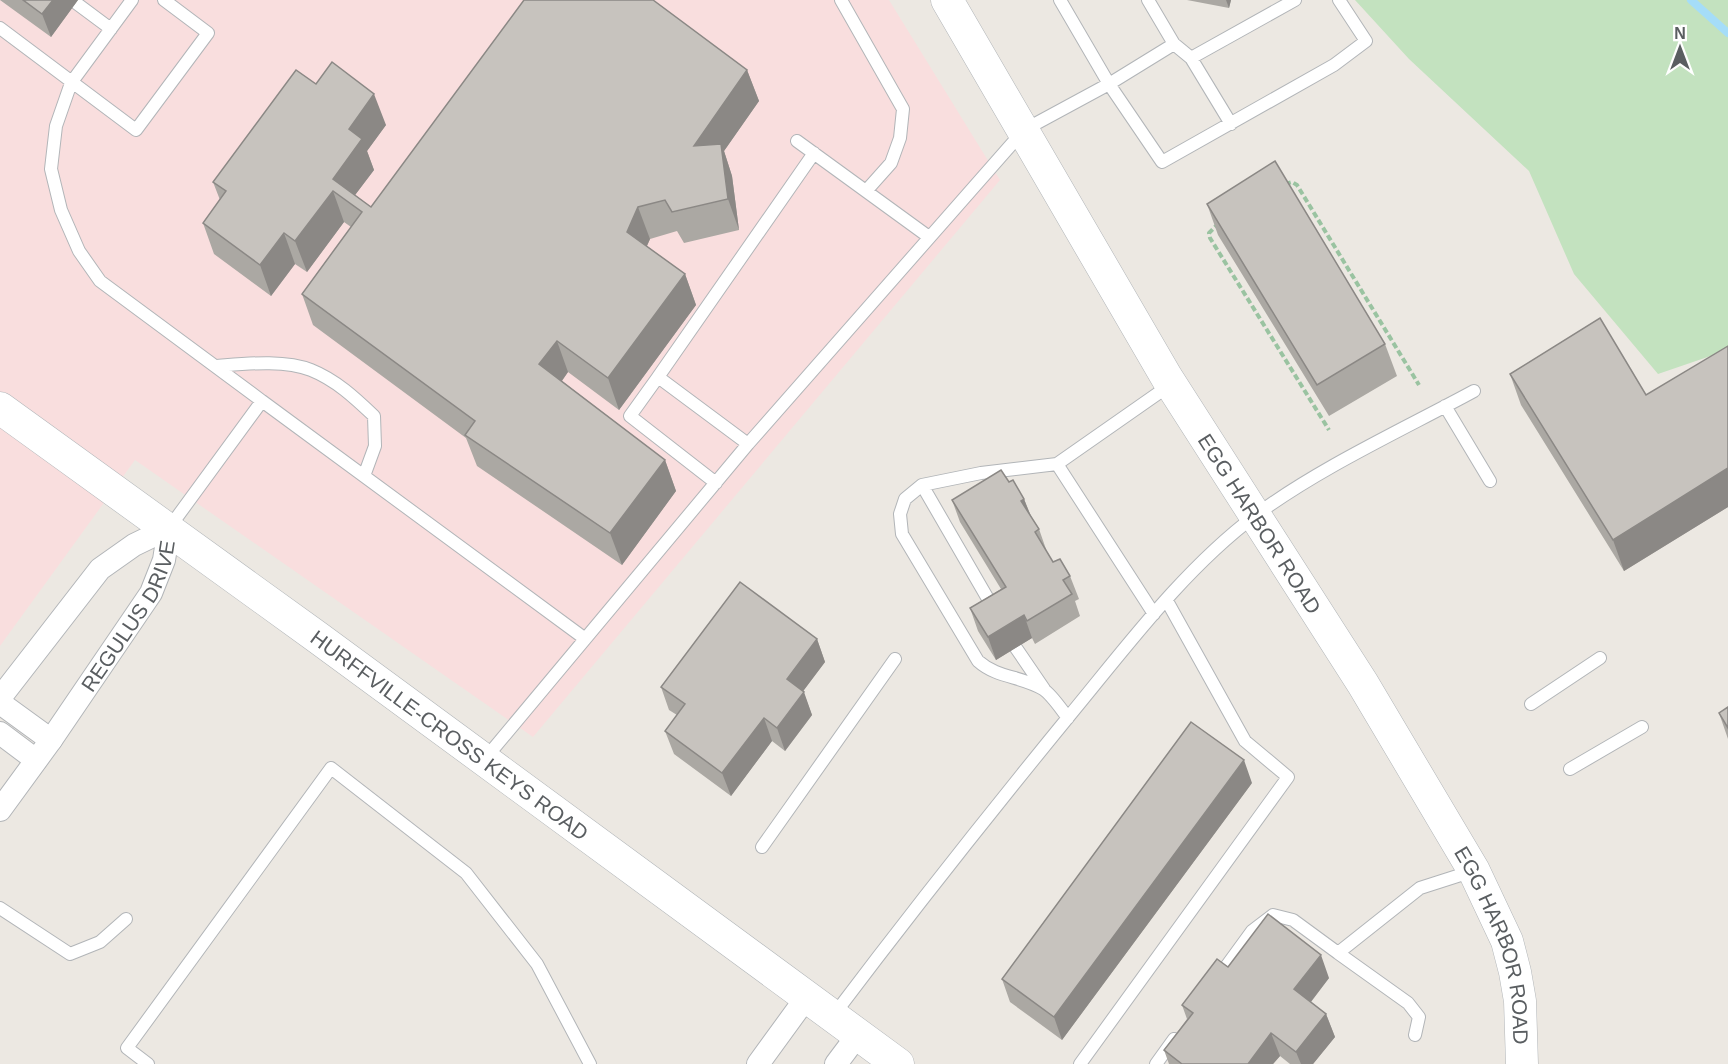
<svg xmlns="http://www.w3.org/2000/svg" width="1728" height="1064" font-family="Arial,sans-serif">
<rect width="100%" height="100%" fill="#ece8e2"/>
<path fill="#f9dede" d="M0 0H889L1000 180 533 737 135 460 0 646Z"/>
<path fill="#c3e2bf" d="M1355 0H1728V350L1658 374 1574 274 1529 171 1409 59Z"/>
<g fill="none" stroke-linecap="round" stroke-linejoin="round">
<path stroke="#a5ddf8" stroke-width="8" d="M1691 0 1728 33"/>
<defs>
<path id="service" d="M132 0 71 83 56 126 51 169 61 210 79 251 100 281 262 401
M841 0 903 109 900 138 891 163 866 191
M1060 0 1109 84 1162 162 1334 65 1366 41 1339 0
M1148 0 1174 44 1191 58 1231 124
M76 3 111 29
M0 28 136 130 208 33 164 0
M1191 58 1295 0
M797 141 929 237
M215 366C243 364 284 359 311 370 336 380 355 398 374 416L375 446 364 476
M658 377 630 416 716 483
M1445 406 1490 481
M748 444 658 377 814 153
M1057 464 1154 614
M922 485 995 611
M169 528 262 401 584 638
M1016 648 1044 689
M1531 704 1600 658
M1068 718C1061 709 1052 695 1043 689 1021 676 997 678 978 661L902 534 900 514 905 499 922 485 981 473 1057 464 1170 385
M484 760 748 444 1024 130 1109 84 1174 44
M1570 769 1642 727
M762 847 895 659
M0 908 70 954 100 942 126 919
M1338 953 1408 1003 1419 1017 1415 1035
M1217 979 1252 931 1273 915 1293 920 1338 953 1420 888 1473 871
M833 1016C910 914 989 814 1070 715 1127 646 1184 569 1256 515 1319 468 1404 429 1474 391
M148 1064 127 1048 331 768 466 873 537 964 590 1064
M1080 1064 1288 777 1245 741 1167 601
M1156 1064 1174 1039"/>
<g id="minor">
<path d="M0 698 100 569 134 545 169 528"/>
<path d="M0 703 51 740"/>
<path d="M0 733 36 760"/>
<path id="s1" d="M0 810 51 740 151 593 164 560 169 528"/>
<path d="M758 1064 806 998"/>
<path d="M836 1064 857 1036"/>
</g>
<g id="secondary">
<path id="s2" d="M947 0 1167 378 1363 684 1474 871 1507 941 1515 972 1520 1001 1522 1064"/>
<path id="s3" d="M0 408 317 637 898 1064"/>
</g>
</defs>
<use href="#service" stroke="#b2b5b8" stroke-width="14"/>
<use href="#minor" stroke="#b2b5b8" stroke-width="24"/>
<use href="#secondary" stroke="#b1b5b8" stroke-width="33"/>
<path stroke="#9ac3a1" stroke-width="4" stroke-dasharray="6 3" stroke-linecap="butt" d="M1285 184 1292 182 1297 185 1419 385
M1219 223 1209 233 1210 238 1329 430"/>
<use href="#service" stroke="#fff" stroke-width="12"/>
<use href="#minor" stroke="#fff" stroke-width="22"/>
<use href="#secondary" stroke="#fff" stroke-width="32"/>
</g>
<path fill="#aba8a3" d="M0 0H78L51 37Z
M1187 0H1231L1229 8Z
M747 70 759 101 724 151 732 176 739 230 684 243 677 231 650 239 647 246 685 274 696 305 619 410 568 372 562 381 665 460 676 491 622 565 477 466 466 438 313 325 302 294 351 227 344 222 307 272 295 264 271 296 214 254 203 223 220 200 213 182 316 84 386 125 367 151 374 170 355 195 371 207Z
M1207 204 1385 344 1397 376 1329 416 1218 235Z
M1728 346V507L1624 571 1521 405 1510 374 1646 395Z
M1009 482 1024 499 1031 516 1039 529 1047 552 1053 562 1070 576 1079 599 1075 601 1080 616 1035 644 1032 638 996 660 978 631 970 608 1001 589 960 522 952 500Z
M817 639 825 662 803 691 812 715 785 751 772 741 731 796 674 754 665 731 677 715 669 710 661 687Z
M1728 707V739L1719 713Z
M1252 783 1062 1040 1010 1002 1002 979Z
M1228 967 1329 978 1311 1002 1326 1014 1335 1037 1313 1064H1290L1280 1056 1273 1064H1169L1164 1050 1187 1019 1182 1005Z"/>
<path fill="#8b8885" d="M53 0H78L51 37 42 14Z
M1226 0H1231L1229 8Z
M747 70 759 101 724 151 732 176 739 230 728 199 694 146Z
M374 94 386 125 367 151 374 170 349 203 333 179 349 129Z
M333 191 344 222 307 272 295 241Z
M638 207 650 239 639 263 627 232Z
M284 233 295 264 271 296 260 265Z
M685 274 696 305 619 410 608 378Z
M557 341 568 372 551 396 539 364Z
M665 460 676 491 622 565 610 533Z
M1728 468V507L1624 571 1613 540Z
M1024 499 1033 522 1021 501Z
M1024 615 1032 638 996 660 988 637Z
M817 639 825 662 795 702 787 679Z
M804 692 812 715 785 751 777 728Z
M764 718 772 741 731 796 722 773Z
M1244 760 1252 783 1062 1040 1054 1017Z
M1321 955 1329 978 1303 1012 1294 989Z
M1326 1014 1335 1037 1313 1064H1301L1296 1052Z
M1271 1033 1280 1056 1273 1064H1248Z"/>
<path fill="#c7c3be" stroke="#8b8885" stroke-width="1.5" d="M23 0H53L42 14Z
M524 0H653L747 70 694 146 721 144 728 199 672 212 665 200 638 207 627 232 685 274 608 378 557 341 539 364 665 460 610 533 465 435 475 421 302 294 362 212 333 191 295 241 284 233 260 265 203 223 226 191 213 182 296 70 316 84 332 62 374 94 349 129 362 139 333 179 371 207Z
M1275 161 1385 344 1317 385 1207 204Z
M1600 318 1646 395 1728 346V468L1613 540 1510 374Z
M1001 470 1009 482 1013 480 1024 499 1021 501 1039 529 1035 532 1053 562 1060 559 1070 576 1063 580 1072 594 1027 621 1024 615 988 637 970 608 1006 587 952 500Z
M740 582 817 639 787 679 804 692 777 728 764 718 722 773 665 731 685 704 661 687Z
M1728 707V728L1719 713Z
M1191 722 1244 760 1054 1017 1002 979Z
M1268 914 1321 955 1294 989 1326 1014 1296 1052 1271 1033 1248 1064H1182L1164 1050 1193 1013 1182 1005 1217 959 1228 967Z"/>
<g text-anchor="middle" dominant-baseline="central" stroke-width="4.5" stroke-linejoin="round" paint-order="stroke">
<g font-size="21" fill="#5a5e61" stroke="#fff">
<text stroke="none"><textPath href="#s2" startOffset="610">EGG HARBOR ROAD</textPath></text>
<text stroke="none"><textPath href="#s1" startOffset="234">REGULUS DRIVE</textPath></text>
<text stroke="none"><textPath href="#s3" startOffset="556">HURFFVILLE-CROSS KEYS ROAD</textPath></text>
<text stroke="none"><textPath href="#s2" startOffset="1096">EGG HARBOR ROAD</textPath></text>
</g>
</g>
<g transform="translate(1680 48)" stroke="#ffffff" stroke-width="4.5" paint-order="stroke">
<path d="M0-4.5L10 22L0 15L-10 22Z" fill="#5a5e61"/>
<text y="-9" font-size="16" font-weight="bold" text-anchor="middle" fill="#5a5e61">N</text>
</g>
</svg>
